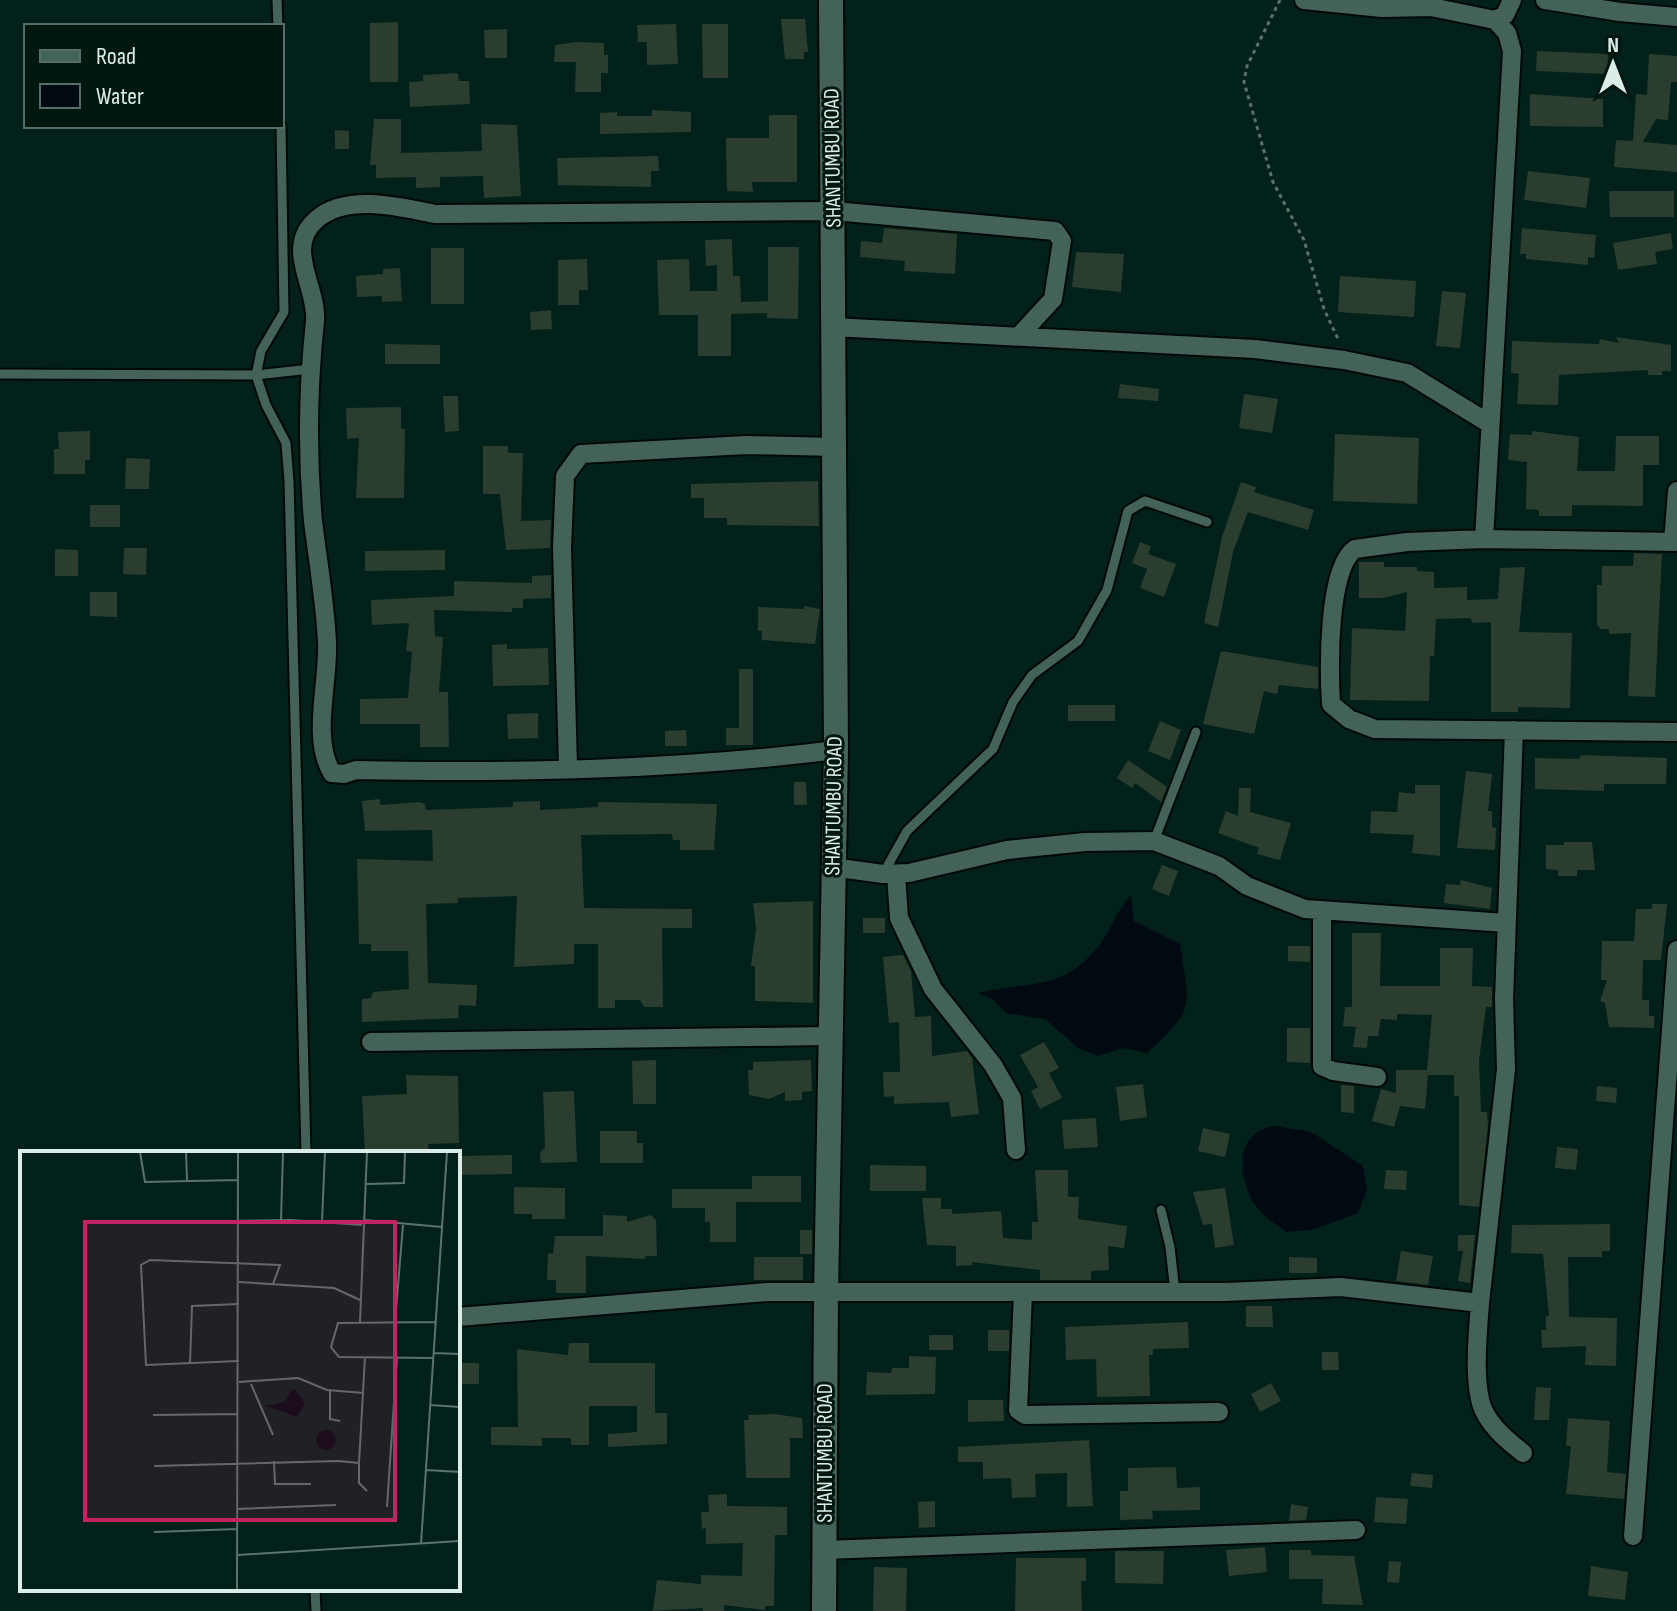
<svg xmlns="http://www.w3.org/2000/svg" width="1677" height="1611" font-family="'Sofia Sans Condensed',sans-serif">
<rect width="100%" height="100%" fill="#03211b"/>
<path fill="#010a10" d="M1131 895 1134 921 1180 944C1189 1008 1197 1007 1147 1053L1123 1048 1098 1056 1078 1048 1045 1019 1006 1013 994 1000 978 993C1030 981 1065 991 1101 943 1112 927 1118 909 1131 895Z
M1275 1126 1311 1132 1363 1166 1367 1190 1358 1213 1315 1229 1287 1232C1275 1224 1261 1215 1253 1202 1237 1173 1236 1130 1275 1126Z"/>
<path fill="#2a3d2e" d="M781 19H805L808 52H804V59H785Z
M398 22V82H370V23Z
M676 24 678 64 647 65V42H638L637 25Z
M702 24H728V78H703Z
M507 29V58H485L484 30Z
M576 42 604 43V55H608V73H601V92H575L576 62H554L555 45Z
M1537 51 1608 54 1607 74 1536 71Z
M1649 54 1677 56V82H1671L1668 120 1656 119 1643 142 1677 145V172L1614 167 1616 140 1633 141 1636 94 1647 95Z
M458 73 459 81H469L470 104 410 107 409 82 423 81V75Z
M1530 94 1603 99V127L1530 126Z
M652 110 691 112V132L600 134V113L617 112V116H652Z
M769 115H797V182H752L753 192 727 191 726 138H769Z
M374 119H401V153L482 151 481 124 517 125 521 196 484 198 483 176 440 177V187L416 188V177L376 178V165H370Z
M335 130 349 131V149H335Z
M658 156 659 171H651V187L558 185 557 158Z
M1528 171 1590 178 1586 208 1524 200Z
M1609 191H1674V217H1610Z
M884 228 957 234 955 274 904 271 905 261 860 257 861 241 882 243Z
M1522 228 1596 235 1594 258 1588 257V265L1526 259V254H1520Z
M1671 233 1673 249 1655 252 1657 264 1618 270 1613 243Z
M732 239 733 276H740L741 302 768 301V247H799L798 319 767 318V313L731 314V356H698V315H659L657 260 689 259 690 291H717V265L706 266 705 240Z
M431 248H464V304H431Z
M1076 252 1124 254 1121 292 1072 287Z
M587 259 588 290H579V305H558V260Z
M400 268 402 301 382 302V296L357 297 356 276 383 274V269Z
M1340 276 1416 281 1414 317 1338 312Z
M1442 291 1466 293 1460 348 1436 346Z
M551 310 552 329 531 330 530 312Z
M1616 337 1671 345V371H1662V375H1648V370L1559 375 1558 405 1517 404 1519 374 1511 373 1512 341 1599 344 1600 339 1619 343Z
M385 344 440 345V364H385Z
M1120 384 1159 389 1158 401 1118 398Z
M1244 394 1278 399 1272 433 1239 428Z
M443 396H458L459 431 445 432Z
M401 407V429H405L404 498H356L359 438 347 439 346 408Z
M90 431V460H85V474H54V449H59L58 432Z
M1532 431 1579 437 1577 471H1615L1616 436H1659V465H1643V506L1572 505V516H1539V510L1526 509 1527 462 1508 460 1510 434 1532 435Z
M1335 434 1419 438 1417 504 1333 501Z
M483 446H508V453H523L521 521 551 520 550 548 506 550 500 494H483Z
M126 458 150 459 149 489H125Z
M818 481 819 526 727 525V518H704V498H691V484Z
M1241 482 1256 487 1254 492 1314 510 1308 530 1248 512 1233 552 1218 627 1204 623 1222 537Z
M90 505H120V527H90Z
M1140 542 1151 546 1148 554 1176 564 1164 597 1140 588 1147 569 1132 563Z
M124 548H147L146 575 123 574Z
M55 549 78 550V576H55Z
M445 550V570L365 571V551Z
M1634 553 1662 554 1655 697 1628 696 1631 633 1609 634V629H1600L1597 624V585H1602V566H1633Z
M1359 562H1384V567H1417V571L1434 572V588L1467 587V600L1498 599 1500 568 1525 567 1519 632 1572 633 1570 708 1518 707V712H1491V622L1473 623 1470 618 1436 619 1434 656H1430L1429 701 1350 700 1352 628 1405 631 1407 592 1383 598H1359Z
M551 575V598L523 599V608H512V612L434 610 435 636 443 637 439 692H448L449 747H420V724H360V699L408 698 412 652 406 651 409 623 372 625 371 600 454 596V581L532 583V576Z
M90 592H117V617L90 616Z
M804 606 820 609 815 644 762 640V631H758V607L804 609Z
M507 644V649L548 648 549 685 493 686 492 645Z
M1221 651 1318 667V689L1279 685 1277 694 1264 691 1254 734 1203 724Z
M739 669H753V745H726V728H739Z
M1068 705H1115V721H1068Z
M538 713V738L508 739 507 714Z
M1160 721 1181 730 1170 760 1148 751Z
M686 730 687 746H665V731Z
M1581 755 1667 758 1666 784H1604V791L1535 789V758L1579 759Z
M1128 760 1167 787 1161 802 1135 783 1132 788 1117 778Z
M1466 771 1492 774 1488 811H1492V827L1496 828 1495 850 1457 848Z
M794 782H806L807 805H794Z
M1415 785H1440V856L1412 853 1414 835 1370 833 1371 811 1397 812 1399 792 1415 794Z
M1239 788H1251L1250 812 1291 823 1280 860 1257 854 1259 848 1218 833 1226 811 1238 816Z
M380 799V805L420 802 425 804 426 810 513 807V802L540 801V810L598 807V802L717 804 714 850H680V840H673L672 834 581 835 584 908 692 909V928H662L663 1007H644L640 1000H615V1008H598V944H574V964L514 967 517 896 458 898V903L426 904 428 983 477 985 476 1006 459 1005 458 1018 362 1022V999L371 998 373 992 409 989 408 951H371V944H359L357 859 433 861 432 830 365 831 362 801Z
M1564 842H1592L1595 870H1577V876H1558V870L1546 869V845H1564Z
M1162 865 1178 871 1169 896 1152 889Z
M1461 880 1492 888 1490 909 1444 903 1446 884 1460 885Z
M813 901V1003L755 1001V966H751L756 929 753 903Z
M1652 904H1667L1661 960H1643L1642 1000H1649V1016H1654V1028L1609 1027 1605 1003 1600 1001 1607 980H1601L1602 941H1634L1636 909H1652Z
M863 918H885V933H863Z
M1352 933H1381L1380 986H1440V948H1473L1472 986 1492 987V1007H1486L1479 1060 1481 1112H1487L1488 1126 1479 1207 1459 1205V1096H1454V1075H1428L1425 1109 1400 1106 1394 1127 1372 1121 1381 1089 1396 1093V1070H1427L1432 1015 1397 1014V1020L1381 1019 1378 1036H1368L1367 1048 1353 1047 1356 1027 1343 1026 1345 1007H1352Z
M1288 946H1310V962L1288 961Z
M903 955 911 971 915 1017 931 1016 932 1056 967 1051 972 1058 979 1114 951 1117 949 1102 894 1104V1096L884 1097 883 1072H900L899 1022 889 1023 883 957Z
M1287 1028H1310V1063L1287 1062Z
M1044 1042 1059 1068 1049 1073 1062 1098 1040 1109 1031 1091 1038 1087 1020 1055Z
M656 1060V1104H633L632 1061Z
M811 1060 812 1091 802 1092V1100L785 1101V1092L769 1099 749 1095 748 1070H753V1062Z
M406 1075 458 1076 459 1143 428 1144 429 1153H365L362 1096 407 1094Z
M1143 1084 1147 1117 1120 1121 1116 1087Z
M1341 1085 1354 1086V1113L1341 1112Z
M1597 1086 1617 1088 1616 1103 1596 1101Z
M574 1091 577 1162 541 1163 540 1153 545 1147 543 1092Z
M1096 1118 1098 1147 1064 1149 1062 1120Z
M1203 1128 1230 1134 1225 1157 1198 1151Z
M600 1131H637V1143H643V1163H600Z
M1557 1147 1578 1149 1576 1170 1555 1168Z
M512 1155V1174L458 1175V1156Z
M870 1165 926 1166V1191H870Z
M1035 1170H1068V1197H1079L1078 1219 1127 1226 1124 1248 1108 1246 1109 1270 1091 1271V1280H1040V1270L972 1262 973 1265 956 1266V1246L927 1245 922 1198H941V1209H952V1214L1001 1211 1003 1238 1032 1240V1222H1038Z
M1386 1170 1407 1171 1406 1190 1384 1189Z
M752 1176H801V1202H736V1242H710V1222H705V1208H672V1189H752Z
M514 1187 565 1188V1219H532V1214H514Z
M1225 1188 1234 1245 1215 1248 1212 1224 1203 1225 1193 1192Z
M603 1215 627 1216V1222L651 1215 656 1220 657 1256H645V1259L586 1256V1293H556V1280H547L548 1253 553 1254 555 1236H603Z
M1610 1224V1251H1602V1257H1568L1569 1317 1617 1318 1616 1366 1585 1365 1586 1346 1542 1348 1541 1330H1546V1316H1549L1543 1254 1511 1253 1512 1225Z
M800 1230H812V1254H800Z
M1458 1235H1475L1470 1283 1458 1281 1463 1251H1458Z
M1401 1251 1433 1256 1428 1285 1396 1281Z
M754 1257H803V1280H754Z
M1289 1257 1317 1258V1273H1289Z
M1246 1306H1272L1273 1327H1246Z
M1188 1322 1189 1348 1153 1349V1355H1149L1150 1396 1097 1397 1096 1359 1066 1360 1065 1327Z
M988 1330H1009V1351H988Z
M929 1335H953V1350H929Z
M569 1343H589V1363H655V1413H667V1444L608 1447V1434L637 1432V1406H589V1445H571V1438H542V1446L491 1445V1427H518L517 1349 568 1355Z
M1322 1352H1338L1339 1370H1322Z
M909 1356 936 1357 935 1394 866 1395 867 1372 891 1373 892 1368H909Z
M458 1363H479V1384H458Z
M1271 1383 1281 1401 1260 1412 1251 1394Z
M1536 1387 1551 1388 1549 1420H1534Z
M968 1400H1003L1004 1421 968 1422Z
M774 1414 802 1418 803 1438H790V1478H746L744 1420H749L748 1415Z
M1568 1418 1610 1421 1607 1472 1626 1474 1624 1499 1566 1494 1571 1446H1566Z
M1089 1440 1093 1506 1067 1507V1473L1035 1474 1036 1497 1012 1498 1011 1478 983 1479V1462H958V1447Z
M1176 1467 1177 1488 1200 1487V1510L1152 1511 1153 1519 1120 1520V1491H1128V1468Z
M1412 1473 1433 1475 1432 1488 1410 1486Z
M727 1494V1506L787 1507V1535H775L774 1606H765V1610L724 1605V1611H703V1608L653 1611 657 1580 701 1584V1575L742 1576 743 1543 706 1544V1528L702 1529 701 1512H709L708 1495Z
M1376 1497 1408 1499 1406 1524 1374 1522Z
M935 1501V1527L919 1528 918 1502Z
M1291 1504 1308 1507 1306 1520 1289 1521Z
M1265 1547 1267 1572 1229 1576 1226 1550Z
M1289 1550H1311V1555L1354 1556 1363 1605 1322 1604 1323 1579H1289Z
M1115 1551H1164L1163 1584 1115 1583Z
M1016 1558H1086V1581H1081L1082 1611H1015Z
M1389 1561 1401 1562 1399 1583 1387 1582Z
M1591 1566 1628 1572 1625 1600 1588 1596Z
M874 1567 907 1568 906 1611H873Z"/>
<g fill="none" stroke-linecap="round" stroke-linejoin="round">
<defs>
<path id="lane" d="M277 0 278 26
M281 126 284 312 261 351 256 375 266 405 286 443 289 481 306 1153
M0 374 256 375 310 369
M1154 841 1196 732
M883 874 907 831 993 749 1013 702 1032 675 1078 641 1107 590 1128 511 1145 501 1207 522
M1161 1210 1170 1247 1175 1292
M315 1589 316 1611"/>
<path id="street" d="M1304 0 1382 8 1431 7 1495 20 1505 15 1512 0
M1545 0 1620 12 1677 17
M833 327 1255 349 1344 360 1407 373 1490 424
M1484 539 1512 51 1507 33 1495 20
M1673 542 1677 491
M1677 542 1484 539 1407 542 1355 549C1327 568 1329 671 1331 704L1349 719 1375 729 1677 732
M836 750C677 770 516 773 356 770L344 774 332 773C311 738 329 682 327 642 325 601 318 562 313 521 307 456 308 386 315 321 318 287 283 248 317 219 347 193 401 207 435 214L834 211 1055 231 1062 241 1053 299 1019 336
M568 767 562 549 565 476 581 454 746 445 835 447
M832 867 883 874 909 873 1007 850 1085 842 1154 841 1219 866 1247 886 1305 909 1506 923
M896 874 899 918 933 989 993 1065 1012 1098 1016 1150
M1322 913V1066L1333 1071 1377 1077
M371 1042 829 1036
M1023 1293 1018 1410 1025 1415 1219 1412
M1480 1303 1506 1069 1504 999 1514 730
M458 1317 768 1292H1225L1341 1287 1480 1303C1478 1330 1472 1387 1484 1411 1492 1428 1508 1441 1523 1453
M1633 1536 1677 950
M825 1550 1356 1530"/>
<path id="secondary" d="M824 1611 826 1294 836 750 831 0"/>
</defs>
<use href="#lane" stroke="#000906" stroke-width="13"/>
<use href="#street" stroke="#000906" stroke-width="22"/>
<use href="#secondary" stroke="#000906" stroke-width="28"/>
<path stroke="#59726c" stroke-width="3" stroke-dasharray="4 4" stroke-linecap="butt" d="M1280 0 1247 66 1244 82 1273 182 1304 240 1324 309 1339 341"/>
<use href="#lane" stroke="#43625a" stroke-width="9"/>
<use href="#street" stroke="#43625a" stroke-width="18"/>
<use href="#secondary" stroke="#43625a" stroke-width="24"/>
</g>
<g text-anchor="middle" dominant-baseline="central" stroke-width="6" stroke-linejoin="round" paint-order="stroke">
<g font-size="22" fill="#dcede8" stroke="#001712">
<text transform="translate(833 158) rotate(-91)">SHANTUMBU ROAD</text>
<text transform="translate(834 806) rotate(-89)">SHANTUMBU ROAD</text>
<text transform="translate(825 1453) rotate(-90)">SHANTUMBU ROAD</text>
</g>
</g>
<g transform="translate(20 1151)">
<rect width="440" height="440" fill="#03211b"/>
<path d="M274 237 285 253 277 266 246 255 264 251ZM296 289a10 10 0 1 1 20 0a10 10 0 1 1-20 0Z" fill="#010a10"/>
<path fill="none" stroke="#5a736d" stroke-width="2" d="M120 1 125 31 218 29M166 1 167 29M346 33 384 32 385 1M261 69 263 1M345 69 422 76M302 70 305 1M128 71 271 69 342 74M219 131 314 137 340 149M340 171 347 1M375 171 383 74M414 202 440 203M413 207 319 206 311 196 318 172 416 171M219 210 126 214 121 114 130 109 260 114 253 133M170 213 172 155 219 153M219 231 278 227 307 239 344 242M231 233 253 284M310 240V268L320 270M410 254 440 256M133 264 218 263M254 310 255 333H291M339 312 345 206M134 315 318 310 339 312V332L347 340M406 319 440 321M367 356 377 206M217 358 316 354M134 381 217 378M401 393 427 1M218 404 440 390M217 439 218 1"/>
<path fill="#c32362" fill-opacity="0.15" stroke="#c32362" stroke-width="4" d="M65 71H375V369H65Z"/>
<rect width="440" height="440" fill="none" stroke="#dcede8" stroke-width="4"/>
</g>
<rect x="24" y="24" width="260" height="104" fill="#001712" stroke="#586d68" stroke-width="2"/>
<rect x="40" y="50" width="40" height="12" fill="#43625a" stroke="#586d68" stroke-width="2"/>
<text x="96" y="64" font-size="24" fill="#dcede8">Road</text>
<rect x="40" y="84" width="40" height="24" fill="#010a10" stroke="#586d68" stroke-width="2"/>
<text x="96" y="104" font-size="24" fill="#dcede8">Water</text>
<g transform="translate(1613 64)" stroke="#001712" stroke-width="6" paint-order="stroke">
<path d="M0-6L14 30L0 20L-14 30Z" fill="#dcede8"/>
<text y="-12" font-size="22" font-weight="bold" text-anchor="middle" fill="#dcede8">N</text>
</g>
</svg>
